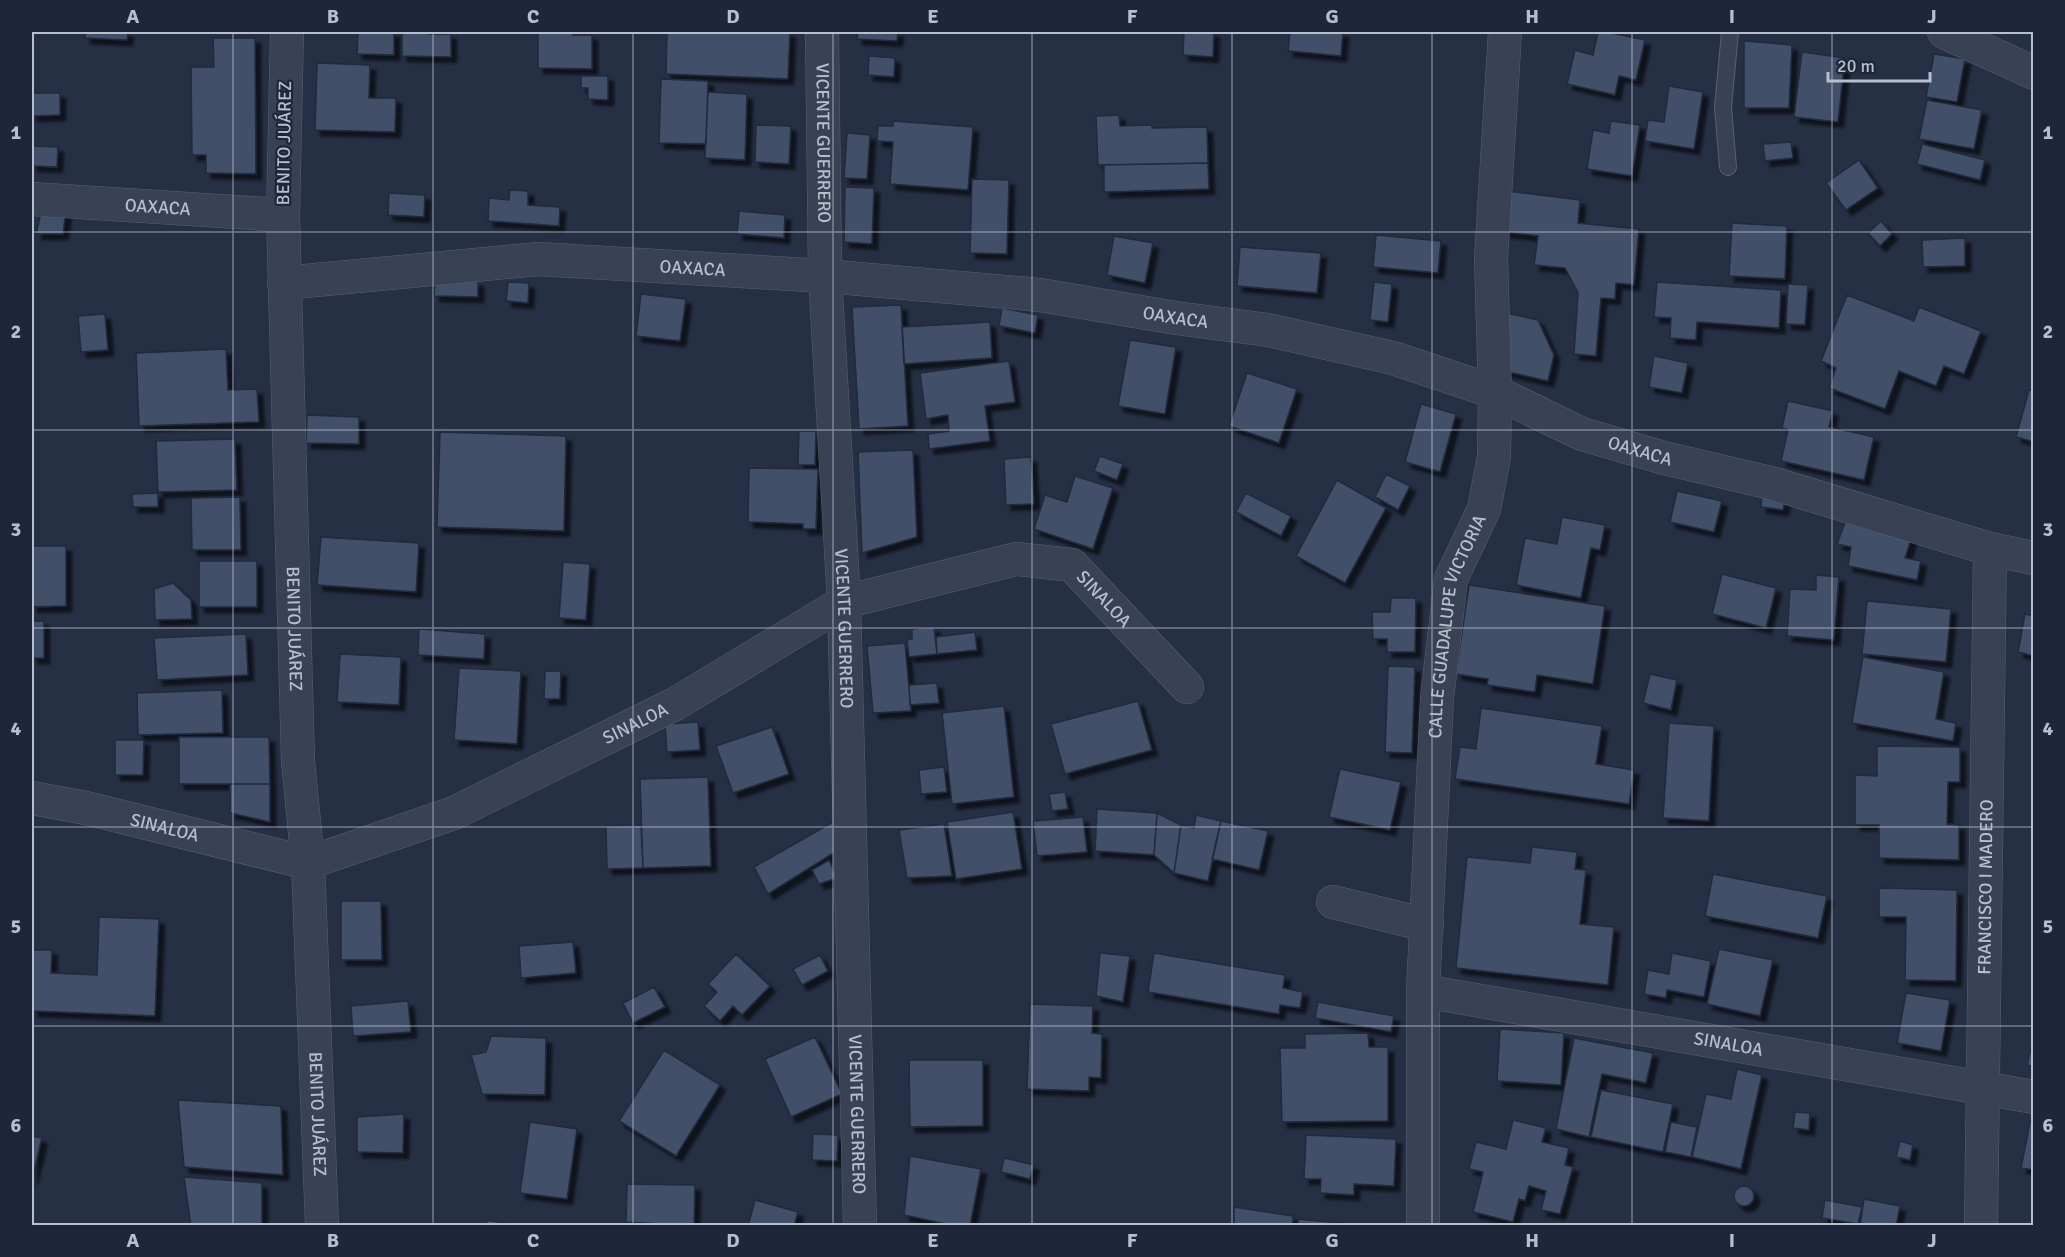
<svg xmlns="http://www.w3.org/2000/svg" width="2065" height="1257" font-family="Signika,sans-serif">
<defs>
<filter id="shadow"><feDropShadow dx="5.5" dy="5.5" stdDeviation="1.5" flood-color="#0009"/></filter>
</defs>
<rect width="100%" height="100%" fill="#253045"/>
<path fill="#434f67" stroke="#20293c" stroke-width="1.5" filter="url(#shadow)" d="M86 32H128L127 40 85 38Z
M358 32H394V55L357 54Z
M402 32H430L429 34H451V57L402 56Z
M538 32H573V35H592V69L538 68Z
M667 32H790L788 79 666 74Z
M858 32H898L897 41 857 39Z
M1184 32H1214L1213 57 1183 55Z
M1290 32H1343L1341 56 1288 51Z
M1598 32H1607L1645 40 1636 80 1619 76 1615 95 1567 84 1575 50 1593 55Z
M213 38H255L256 174 206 173V155H192L191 67H214Z
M1744 41 1792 45 1789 108H1744Z
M1802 52 1845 58 1838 122 1794 117Z
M1934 54 1965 59 1957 102 1926 97Z
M869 56 895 58 894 77 868 75Z
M317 63 370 65 369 98H396L395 132 315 130Z
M581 76H608V100L588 99V88H581Z
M661 79 708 81 706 144 659 143Z
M1669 86 1703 92 1694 149 1645 141 1648 120 1664 122Z
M708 92 747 94 745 160 705 158Z
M32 93H60V115L32 116Z
M1927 100 1982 110 1974 149 1919 139Z
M1119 115 1120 126 1152 125V128L1207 127 1208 163 1098 165 1096 116Z
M893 121 973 127 968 190 890 184 893 142 877 141 878 126H893Z
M1611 121 1640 125 1632 176 1587 169 1593 130 1609 133Z
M756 125 791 126 789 164 755 162Z
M847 133 870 135 867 179 844 178Z
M1791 142 1793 158 1765 161 1763 144Z
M1922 144 1985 160 1980 180 1917 164Z
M32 146 58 147 57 167 32 166Z
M1859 160 1878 188 1846 210 1826 183Z
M1208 163 1209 189 1104 192V165Z
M972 179 1009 180 1007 254 970 253Z
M845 187 874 188 872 244 844 242Z
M510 190 528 191V205L560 207 559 226 488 221 489 198 509 200Z
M1507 191 1580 200 1578 223 1639 229 1634 285 1616 283 1615 299 1601 298 1596 356 1574 354 1578 293 1565 268 1534 265 1538 236 1503 232Z
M389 193 425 195 424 217 388 215Z
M42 208 66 210 63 234H36Z
M739 211 785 215 784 238 737 234Z
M1881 221 1892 234 1880 246 1868 233Z
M1732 223 1787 226 1785 279 1729 276Z
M1376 235 1441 241 1438 273 1373 267Z
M1114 236 1153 243 1145 283 1107 275Z
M1965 238V266L1923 267 1922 240Z
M1240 247 1321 253 1317 293 1237 286Z
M435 281H478V297L434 296Z
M508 282 529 283 528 303 506 301Z
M1374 282 1392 284 1388 322 1370 320Z
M1657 282 1781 290 1779 328 1697 322 1696 340 1670 338 1671 318 1654 317Z
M1788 284 1808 285 1805 325 1786 324Z
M641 294 686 299 680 341 636 336Z
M1847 295 1914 321 1919 307 1981 331 1964 374 1944 366 1936 386 1899 371 1885 409 1829 388 1836 368 1821 361Z
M901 305 908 426 859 429 852 307Z
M1002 308 1038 315 1035 333 999 326Z
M1502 312 1538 320 1554 355 1548 381 1490 368Z
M105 314 108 350 81 352 78 316Z
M990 322 992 358 904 364 902 327Z
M1130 340 1176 347 1165 414 1118 406Z
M226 349 228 390 257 389 259 422 139 426 136 353Z
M1654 356 1688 363 1682 393 1649 387Z
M1009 361 1015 402 985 406 990 441 929 449 928 434 949 431 948 415 926 419 920 373Z
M1247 373 1297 389 1279 443 1229 426Z
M2029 390 2034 391V442L2016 437Z
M1788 401 1833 411 1829 427 1874 437 1864 480 1781 461 1788 430 1782 428Z
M1421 404 1456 414 1440 472 1405 462Z
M307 415 359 417V444L306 443Z
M799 431H816L815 465H798Z
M440 432 566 436 564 531 437 527Z
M235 439 237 490 158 492 156 441Z
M913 450 917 537 862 553 858 452Z
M1100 456 1123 464 1117 480 1094 471Z
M1031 457 1034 504 1006 505 1004 459Z
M749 468 818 469 816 529H803V524L748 522Z
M1386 474 1410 486 1398 510 1375 497Z
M1075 476 1113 488 1093 549 1034 529 1045 495 1067 502Z
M1337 480 1386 508 1345 583 1296 556Z
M1677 491 1722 501 1714 532 1670 522Z
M158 493V507H133L132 494Z
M1246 493 1291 516 1281 536 1236 512Z
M1762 496 1785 500 1783 510 1761 507Z
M240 497 241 550H192L191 498Z
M1849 512 1914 530 1905 558 1921 561 1917 580 1848 566 1851 547 1837 544Z
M1562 517 1605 525 1600 550 1591 548 1581 598 1516 585 1525 538 1557 544Z
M321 537 419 543 416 592 317 585Z
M32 546H66V606L32 607Z
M199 561H257V607H199Z
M563 562 590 564 586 620 559 618Z
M1722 574 1776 588 1766 628 1712 614Z
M1816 575 1839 577 1834 640 1787 636 1790 589 1816 590Z
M173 583 191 600 192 619 155 620 154 589Z
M1469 585 1605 606 1593 684 1537 675 1535 692 1487 685 1488 679 1456 674Z
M1391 598H1416L1415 652H1387V639H1373L1372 612H1390Z
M1867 601 1951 609 1946 662 1862 654Z
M2025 614 2034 616V656L2018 652Z
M32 621H44V658H32Z
M934 627 937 654 909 657 907 640 912 639V629Z
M419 629 485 634 484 659 418 655Z
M975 632 977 650 937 654 936 637Z
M246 634 248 675 157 680 154 638Z
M905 643 911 711 873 713 867 646Z
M340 654 401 657 399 705 337 702Z
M1863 657 1944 672 1936 719 1956 723 1953 741 1852 723Z
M1388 666 1415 667 1412 753 1385 752Z
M459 668 521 671 517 744 454 740Z
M545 671H561L560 699H544Z
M1650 674 1677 680 1671 710 1643 703Z
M937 683 939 703 910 705 909 685Z
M222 690 223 733 138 735 137 693Z
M1138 701 1152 750 1065 774 1051 724Z
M1004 706 1014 797 952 804 942 713Z
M1481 708 1602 726 1596 764 1634 770 1629 804 1455 779 1460 747 1476 749Z
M698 722 700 750 667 752 665 724Z
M1669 723 1714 726 1709 821 1663 818Z
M772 727 789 774 733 793 716 746Z
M179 737H269L270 784H179Z
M115 740H144L143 775H115Z
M1877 746 1960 747V782H1948L1947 824 1959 825V860L1879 858V825H1855V775L1877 776Z
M944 767 947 792 921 794 919 770Z
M1340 769 1401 782 1390 830 1329 817Z
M708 777 711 866 643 868 640 779Z
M230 784H270V822L230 813Z
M1065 792 1068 809 1052 811 1049 794Z
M1097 809 1157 813 1154 855 1095 851Z
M1013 812 1022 869 956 879 947 822Z
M1157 813 1181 825 1174 873 1154 855Z
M1196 815 1221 821 1208 881 1174 873 1181 825 1194 828Z
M1083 817 1087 852 1037 856 1033 821Z
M1221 821 1268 831 1259 870 1212 859Z
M833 822 835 852 768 894 754 867Z
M944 824 952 876 907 878 899 830Z
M641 825 643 868 607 869 606 826Z
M1532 847 1577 852 1575 869 1586 870 1580 924 1614 927 1608 985 1456 968 1467 857 1530 863Z
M829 860 837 878 819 884 812 870Z
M1713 874 1827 896 1818 938 1705 916Z
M1879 888 1957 890 1956 981 1905 980 1906 917H1879Z
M341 901H381L382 960H341Z
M99 917 159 919 155 1016 32 1011V950H52L51 973 97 975Z
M573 942 576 973 521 978 519 946Z
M1719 949 1773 960 1760 1016 1707 1004Z
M1100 953 1130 956 1123 1002 1096 996Z
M1154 953 1285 975 1283 988 1303 992 1300 1008 1280 1005 1279 1014 1148 992Z
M1672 953 1711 961 1704 997 1667 990 1666 998 1644 994 1648 970 1669 974Z
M736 954 770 986 742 1015 733 1006 720 1021 704 1006 717 992 708 984Z
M820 955 828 971 802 985 793 969Z
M654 987 665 1007 633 1023 623 1003Z
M1906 993 1950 1000 1941 1051 1897 1043Z
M408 1001 411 1032 353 1036 351 1006Z
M1318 1002 1394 1016 1391 1032 1315 1018Z
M1030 1004 1093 1006 1092 1033 1102 1034 1101 1078 1089 1077V1091L1027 1089Z
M1500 1029 1564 1033 1561 1085 1497 1081Z
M1368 1033 1369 1047H1388V1121L1282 1122 1280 1048H1305V1034Z
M2034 1035V1067L2027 1065Z
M491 1036 546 1038 545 1095 482 1094 471 1055 486 1052Z
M815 1037 842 1094 791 1117 765 1059Z
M1574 1038 1653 1053 1646 1083 1602 1074 1589 1137 1556 1129Z
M664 1050 720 1085 676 1156 619 1121Z
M909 1060H983V1126L910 1127Z
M1737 1069 1762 1075 1741 1169 1692 1157 1706 1094 1731 1099Z
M1601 1090 1673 1104 1663 1152 1591 1137Z
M178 1100 281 1106 283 1175 184 1167Z
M1795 1112 1810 1113 1809 1130 1793 1128Z
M404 1114 403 1153 357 1152V1117Z
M1513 1120 1546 1128 1542 1142 1569 1148 1565 1165 1573 1167 1560 1214 1541 1210 1546 1191 1529 1186 1525 1201 1519 1199 1513 1222 1473 1212 1483 1172 1469 1169 1476 1142 1506 1149Z
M530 1122 577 1129 567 1199 520 1193Z
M1671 1122 1697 1127 1691 1157 1665 1152Z
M2030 1122 2034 1123V1170L2021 1168Z
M813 1134 838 1135 837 1161 812 1160Z
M1306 1135 1396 1139 1394 1186 1354 1184V1195L1320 1193 1321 1179H1304Z
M32 1136 42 1138 32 1179Z
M1900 1141 1913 1145 1910 1160 1896 1157Z
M910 1156 981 1169 970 1226H955L904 1215Z
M1004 1158 1034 1165 1030 1179 1001 1172Z
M184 1177 262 1183V1226H191Z
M627 1184 695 1185 694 1226 626 1222Z
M1734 1196a10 10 0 1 1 20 0a10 10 0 1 1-20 0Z
M1864 1199 1900 1206 1896 1226H1860Z
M755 1200 798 1212 794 1226H748Z
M1825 1200 1862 1207 1858 1224 1822 1218Z
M1234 1207 1293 1216V1226H1234Z
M1298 1219 1372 1226H1298Z
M487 1220 522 1226H486Z"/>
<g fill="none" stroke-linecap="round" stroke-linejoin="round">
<defs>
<path id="lane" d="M1728 167 1723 107 1730 32"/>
<g id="street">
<path id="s1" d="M287 32 283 215 298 761 308 863 322 1226"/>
<path id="s2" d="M822 32 825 276 844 602 860 1226"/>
<path d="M1944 32 2034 73"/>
<path id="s3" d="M32 199 283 215"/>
<path id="s4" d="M284 283 538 259 825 276 1040 295 1176 318 1268 330 1393 358 1495 392 1582 434 1664 458 1771 483 1990 549 2034 558"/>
<path id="s5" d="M32 798 86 808 308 863 454 813 675 704 844 602 1016 559 1072 565 1187 687"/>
<path d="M1333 902 1427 925"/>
<path id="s6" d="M1423 991 2034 1097"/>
<path id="s7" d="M1423 1226V991L1437 698 1451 579 1484 509 1494 457 1495 392 1491 259 1505 32"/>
<path id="s8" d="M1981 1226 1990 549"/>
</g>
</defs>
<use href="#lane" stroke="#586072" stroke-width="18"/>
<use href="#street" stroke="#586072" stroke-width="34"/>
<use href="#lane" stroke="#394254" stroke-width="16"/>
<use href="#street" stroke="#394254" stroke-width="33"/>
</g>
<path fill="none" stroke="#b7bece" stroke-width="1.5" stroke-opacity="0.55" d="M233 32V1226M433 32V1226M633 32V1226M833 32V1226M1032 32V1226M1232 32V1226M1432 32V1226M1632 32V1226M1832 32V1226M32 232H2034M32 430H2034M32 628H2034M32 827H2034M32 1026H2034"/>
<g text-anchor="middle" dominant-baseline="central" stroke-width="4.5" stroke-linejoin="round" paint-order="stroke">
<g font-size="18" fill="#b7bece" stroke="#1e273a">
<text transform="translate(284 143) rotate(-89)">BENITO JUÁREZ</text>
<text stroke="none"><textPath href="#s2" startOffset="111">VICENTE GUERRERO</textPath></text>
<text stroke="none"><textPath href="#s3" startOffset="126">OAXACA</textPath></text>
<text stroke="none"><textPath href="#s4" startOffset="410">OAXACA</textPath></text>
<text stroke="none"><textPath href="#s4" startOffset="896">OAXACA</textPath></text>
<text stroke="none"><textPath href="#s4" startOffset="1382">OAXACA</textPath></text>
<text stroke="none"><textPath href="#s5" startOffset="1162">SINALOA</textPath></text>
<text stroke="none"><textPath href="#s2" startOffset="597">VICENTE GUERRERO</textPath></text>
<text stroke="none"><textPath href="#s7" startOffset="603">CALLE GUADALUPE VICTORIA</textPath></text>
<text stroke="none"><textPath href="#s1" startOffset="597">BENITO JUÁREZ</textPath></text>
<text stroke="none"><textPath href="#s5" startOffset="640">SINALOA</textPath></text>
<text stroke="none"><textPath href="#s5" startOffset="136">SINALOA</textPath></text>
<text stroke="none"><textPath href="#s8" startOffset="339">FRANCISCO I MADERO</textPath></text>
<text stroke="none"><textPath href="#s6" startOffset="310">SINALOA</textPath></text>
<text stroke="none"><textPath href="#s1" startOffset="1083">BENITO JUÁREZ</textPath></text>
<text stroke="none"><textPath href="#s2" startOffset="1083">VICENTE GUERRERO</textPath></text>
</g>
</g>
<rect width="2065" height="1257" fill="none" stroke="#1e273a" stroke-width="66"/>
<path d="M1828 72v9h102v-9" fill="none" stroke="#b7bece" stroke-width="3"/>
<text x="1837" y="72" font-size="18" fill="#b7bece" stroke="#1e273a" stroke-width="4.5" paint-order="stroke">20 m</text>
<rect x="33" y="33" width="1999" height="1191" fill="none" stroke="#b7bece" stroke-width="2"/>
<g font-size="20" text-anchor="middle" font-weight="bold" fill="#b7bece">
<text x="133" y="23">A</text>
<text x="333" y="23">B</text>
<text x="533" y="23">C</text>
<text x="733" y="23">D</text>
<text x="933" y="23">E</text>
<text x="1132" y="23">F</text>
<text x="1332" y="23">G</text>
<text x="1532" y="23">H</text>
<text x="1732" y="23">I</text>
<text x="1932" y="23">J</text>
<text x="16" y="139">1</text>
<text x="2048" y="139">1</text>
<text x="16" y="338">2</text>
<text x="2048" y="338">2</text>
<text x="16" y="536">3</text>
<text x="2048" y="536">3</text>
<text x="16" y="735">4</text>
<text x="2048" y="735">4</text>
<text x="16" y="933">5</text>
<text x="2048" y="933">5</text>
<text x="16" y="1132">6</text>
<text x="2048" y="1132">6</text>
<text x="133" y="1247">A</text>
<text x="333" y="1247">B</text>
<text x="533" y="1247">C</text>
<text x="733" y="1247">D</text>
<text x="933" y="1247">E</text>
<text x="1132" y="1247">F</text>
<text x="1332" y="1247">G</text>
<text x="1532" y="1247">H</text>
<text x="1732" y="1247">I</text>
<text x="1932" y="1247">J</text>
</g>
</svg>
